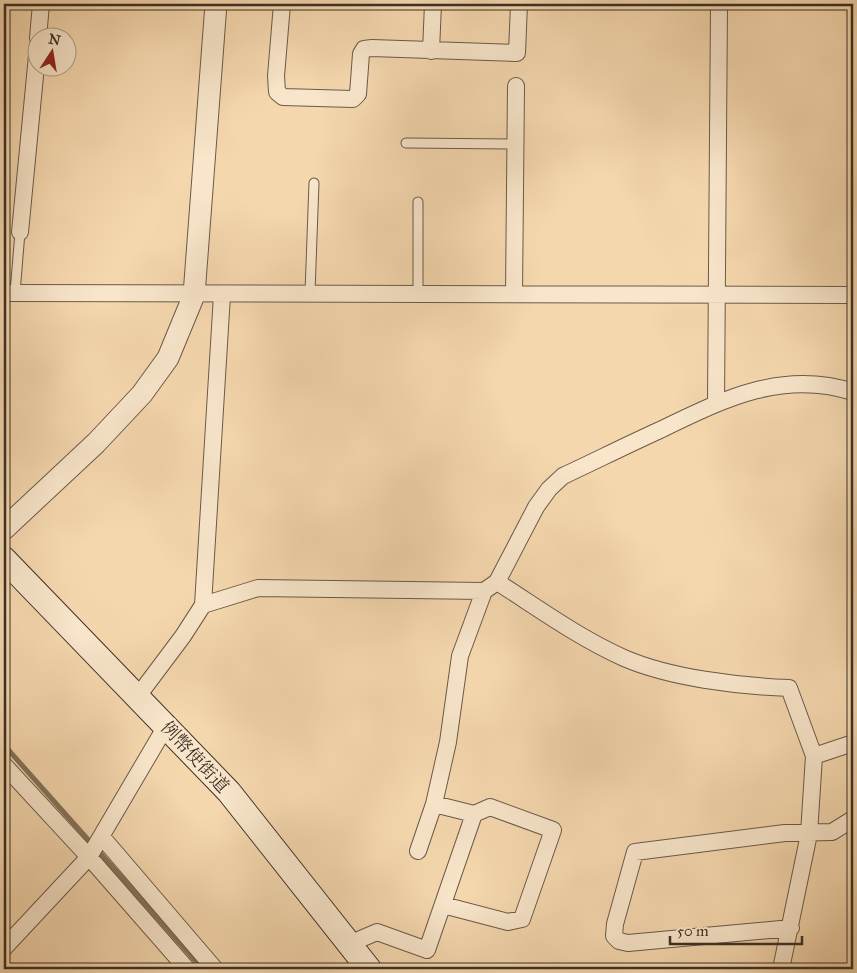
<svg xmlns="http://www.w3.org/2000/svg" width="857" height="973" font-family="'IM FELL Great Primer','Noto Serif JP',serif">
<rect width="100%" height="100%" fill="#f5d7ae"/>
<filter id="stains"><feTurbulence type="fractalNoise" baseFrequency=".004" numOctaves="4"/><feColorMatrix values="0 0 0 0 .2 0 0 0 0 .09 0 0 0 0 .02 0 0 0 .5 -.17"/></filter>
<radialGradient id="worn" r=".72"><stop offset=".6" stop-color="#630" stop-opacity="0"/><stop offset="1" stop-color="#630" stop-opacity=".3"/></radialGradient>
<g fill="none" stroke-linecap="round" stroke-linejoin="round">
<path stroke="#85725c" stroke-width="5" d="M4 745 203 969"/>
<defs>
<path id="service" d="M406 143 515 144
M310 292 314 183
M15 293 20 232
M418 293V202"/>
<path id="minor" d="M282 4 276 76 277 92 283 97 353 99 358 94 361 54 364 49 372 48 517 53 519 4
M38 38 41 4
M431 51 433 4
M20 232 38 45
M4 293 853 295
M514 293 516 86
M716 403 719 4
M497 582C538 608 579 638 624 658 670 678 738 686 789 688L814 756 809 834 781 969
M203 605 222 295
M138 696 183 636 203 605 258 588 484 591
M814 756 853 743
M4 765 89 857 187 969
M102 837 215 969
M418 851 434 804 448 742 460 656 484 591 497 582 536 507 549 489 563 476C595 461 627 445 660 430 722 400 782 369 853 392
M443 905 508 922 522 919 553 830 490 807 474 814
M791 928 628 943 619 941 614 936 615 924 635 852 785 833 832 832 853 819
M349 944 377 932 427 950 474 814 434 804
M4 948 89 857 166 726"/>
<path id="tertiary" d="M4 529 96 443 142 394 168 358 194 295 216 4"/>
<path id="secondary" d="M4 559 229 792 369 969"/>
</defs>
<use href="#service" stroke="#6a5a49" stroke-width="11"/>
<use href="#minor" stroke="#6a5a49" stroke-width="18"/>
<use href="#tertiary" stroke="#6a5a49" stroke-width="23"/>
<use href="#secondary" stroke="#3b3027" stroke-width="26"/>
<use href="#service" stroke="#f8e5ca" stroke-width="9"/>
<use href="#minor" stroke="#f8e5ca" stroke-width="16"/>
<use href="#tertiary" stroke="#f8e5ca" stroke-width="21"/>
<use href="#secondary" stroke="#f8e5ca" stroke-width="24"/>
</g>
<g text-anchor="middle" dominant-baseline="central" stroke-width="5" stroke-linejoin="round" paint-order="stroke">
<g font-size="18" fill="#3b3027" stroke="#f8e5ca">
<text transform="translate(195 757) rotate(47)">例幣使街道</text>
</g>
</g>
<rect width="857" height="973" fill="none" stroke="#f5d7ae" stroke-width="20"/>
<rect x="5" y="5" width="847" height="963" fill="none" stroke="#3b3027" stroke-width="2.5"/>
<rect x="10" y="10" width="837" height="953" fill="none" stroke="#3b3027"/>
<g transform="translate(52 52) rotate(12)"><circle r="24" fill="#f8e5ca" stroke="#ac9d89"/>
<path d="M0-4L9 19L0 12L-9 19Z" fill="#8f2418"/>
<text y="-8" font-size="14" font-weight="bold" text-anchor="middle" fill="#3b3027">N</text>
</g>
<path d="M670 936v8h132v-8" fill="none" stroke="#3b3027" stroke-width="2.5"/>
<text x="677" y="936" font-size="15" fill="#3b3027" stroke="#f8e5ca" stroke-width="4" paint-order="stroke">50 m</text>
<rect width="100%" height="100%" filter="url(#stains)"/>
<rect width="100%" height="100%" fill="url(#worn)"/>
</svg>
